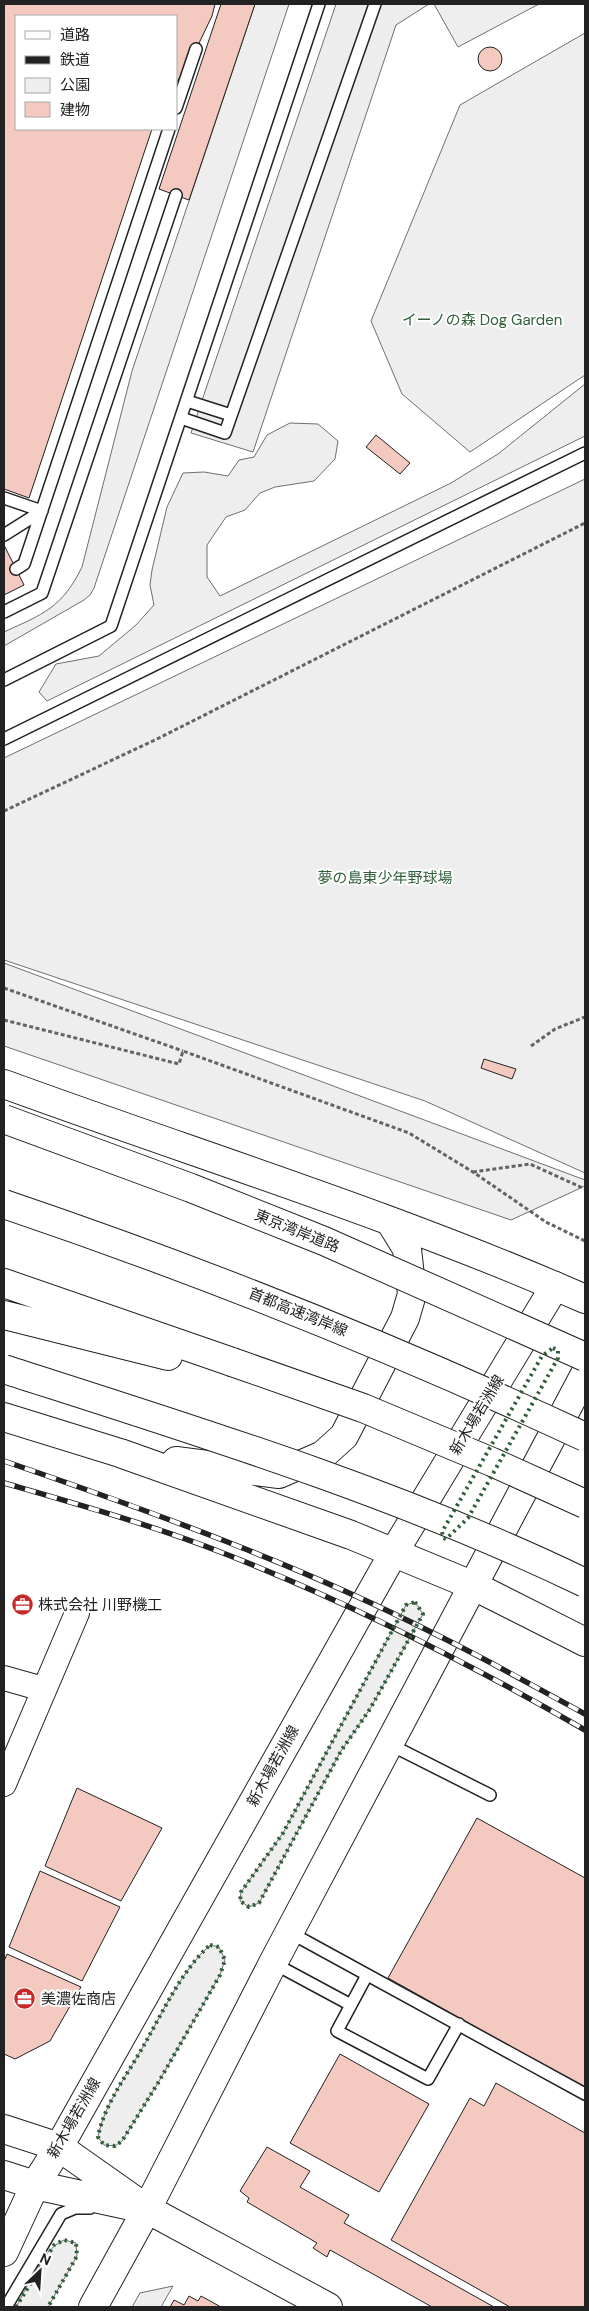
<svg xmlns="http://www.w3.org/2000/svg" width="589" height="2311" font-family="'DM Sans','Noto Sans JP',sans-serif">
<rect width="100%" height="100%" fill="#fff"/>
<path fill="#eee" stroke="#6f6f6f" d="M255 4H289L94 588 90 595 84 600 4 646V632C43 614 62 608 82 567L132 371Z
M434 4H539L458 47Z
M585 33V375L470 452 402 394 371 321 460 105Z
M585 384V436L47 701 39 692 56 664 99 656 136 625 154 605 150 585 152 570 167 507 183 473 204 472 228 476 239 460 254 457 267 435 290 423 318 424 338 441 335 459 314 481 275 487 260 493 245 510 226 517 207 545V577L220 596 451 483 498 454Z
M585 479V1173L425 1101 4 960V758Z
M4 963 585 1180V1186L511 1220 4 1046Z
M415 1602 423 1614 370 1709 341 1751 259 1903 249 1907 240 1901 241 1892 283 1833 406 1605Z
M210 1945 219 1947 225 1960 220 1975 158 2083 122 2141 115 2146 104 2145 98 2137C104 2104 128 2074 144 2045 163 2012 181 1971 210 1945Z
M64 2240 76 2243 77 2256 48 2307H16C29 2285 40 2251 64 2240Z
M173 2286 161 2307H132L140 2293Z"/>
<path fill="#ededed" stroke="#6f6f6f" d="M336 4H429L396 25 253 452 191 433Z"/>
<path fill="#f3c9c0" stroke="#222" d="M4 4H215L212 16 189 64 176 83V16H16V129H152L29 498 4 489Z
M221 4H255L189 200 159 189Z
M478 59a12 12 0 1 1 24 0a12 12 0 1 1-24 0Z
M376 435 410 463 400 474 366 447Z
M4 545 24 585 4 595Z
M484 1059 516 1069 512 1079 481 1068Z
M77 1788 162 1828 121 1901 45 1866Z
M477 1818 585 1878V2088L388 1978Z
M40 1871 120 1907 82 1981 9 1947Z
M7 1954 81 1987 50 2041 15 2059 4 2054V1961Z
M340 2054 429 2104 379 2192 290 2143Z
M496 2083 585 2133V2307H510L391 2240 470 2098 484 2106Z
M267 2147 310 2171 300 2187 349 2215 344 2223 494 2307H432L330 2250 327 2257 313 2248 317 2243 247 2202 249 2198 240 2191Z
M189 2296 198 2301 201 2296 221 2307H170L174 2300 184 2305Z"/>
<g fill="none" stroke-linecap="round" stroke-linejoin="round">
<defs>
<path id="lane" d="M176 108 196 49
M187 401 231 415
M181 418 225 433 375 4
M4 498 42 511
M4 535 42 511
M16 569 24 564 169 129
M4 612 42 593 176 195
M4 680 111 626 319 4
M4 739 585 453
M389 1744 490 1795
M289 1932 585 2094
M273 1963 351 2005
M367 1975 337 2031 428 2079 459 2024
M6 2307 61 2214 75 2208H90"/>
<path id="street" d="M4 1678 43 1689
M4 1784 77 1613"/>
<path id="secondary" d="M4 2129 59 2147 147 2209 328 2307
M4 2175 35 2185 136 2207
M4 2252 35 2185 59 2147 394 1552 555 1286
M93 2307 147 2209 273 1963 585 1374"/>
<path id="highway" d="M4 1084C198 1155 396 1216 585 1299
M4 1283 232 1362
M4 1315 168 1356
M4 1417 120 1453 351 1535 474 1586 585 1642
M176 1461 279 1474 323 1455 344 1436 405 1318 412 1294 407 1249 391 1223"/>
</defs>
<use href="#lane" stroke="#222" stroke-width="14"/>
<use href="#street" stroke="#222" stroke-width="26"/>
<use href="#secondary" stroke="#222" stroke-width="30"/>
<use href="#highway" stroke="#222" stroke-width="30"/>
<path stroke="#646464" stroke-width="3" stroke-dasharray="4 2.5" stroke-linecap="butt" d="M4 811 157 739 585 523
M4 988 183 1051
M4 1020 179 1064 183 1051 409 1133 473 1172 546 1222 585 1241
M531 1046 555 1029 585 1017
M473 1172 530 1164 585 1189"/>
<use href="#lane" stroke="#fff" stroke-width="11"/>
<use href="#street" stroke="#fff" stroke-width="24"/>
<use href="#secondary" stroke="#fff" stroke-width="28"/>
<use href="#highway" stroke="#fff" stroke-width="28"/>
<defs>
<path id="rail" d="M4 1461C150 1511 297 1564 435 1634 486 1659 535 1687 585 1714
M4 1483C77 1504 152 1525 223 1553 348 1602 469 1663 585 1730"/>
</defs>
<use href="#rail" stroke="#222" stroke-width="5.5"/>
<use href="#rail" stroke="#fff" stroke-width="4" stroke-dasharray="11" stroke-linecap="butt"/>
<defs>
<path id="highway-bridge" d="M4 1119 191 1188 324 1241 585 1357
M4 1204C202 1271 396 1349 585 1437
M232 1362 363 1408 492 1462 585 1504
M4 1369C200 1432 399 1493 585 1583"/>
</defs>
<use href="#highway-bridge" stroke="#222" stroke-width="30" stroke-linecap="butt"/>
<use href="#highway-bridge" stroke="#fff" stroke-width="28"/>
<path stroke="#2f5e38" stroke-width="4" stroke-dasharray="2.5 4" stroke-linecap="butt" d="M553 1348 558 1350V1358L468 1518 446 1539 443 1538 442 1532 542 1356Z
M415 1602 423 1614 370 1709 341 1751 259 1903 249 1907 240 1901 241 1892 283 1833 406 1605Z
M210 1945 219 1947 225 1960 220 1975 158 2083 122 2141 115 2146 104 2145 98 2137C104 2104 128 2074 144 2045 163 2012 181 1971 210 1945Z
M16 2307 54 2245 64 2240 76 2243 77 2256 48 2307"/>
</g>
<defs>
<symbol id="office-disc" viewBox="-11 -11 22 22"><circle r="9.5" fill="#c62828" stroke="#fff"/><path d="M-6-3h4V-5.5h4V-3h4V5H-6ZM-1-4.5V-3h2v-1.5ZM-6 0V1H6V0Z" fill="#fff"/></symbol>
</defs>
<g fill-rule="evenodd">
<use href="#office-disc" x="10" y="1592" width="25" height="25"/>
<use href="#office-disc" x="12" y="1986" width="25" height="25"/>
</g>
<g text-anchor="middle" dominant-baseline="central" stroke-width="4" stroke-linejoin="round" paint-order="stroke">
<g font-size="15" fill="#2f5e38" stroke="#fff">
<text x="482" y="320">イーノの森 Dog Garden</text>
<text x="385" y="878">夢の島東少年野球場</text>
</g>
<g font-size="15" fill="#222" stroke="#fff">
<text transform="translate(297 1231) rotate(22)">東京湾岸道路</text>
<text transform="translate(298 1312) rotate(22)">首都高速湾岸線</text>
<text transform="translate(477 1415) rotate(-59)">新木場若洲線</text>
<text transform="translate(273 1766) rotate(-61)">新木場若洲線</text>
<text transform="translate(74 2118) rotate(-60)">新木場若洲線</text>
</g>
<g font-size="15" fill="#222" stroke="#fff" text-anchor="start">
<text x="38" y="1605">株式会社 川野機工</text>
<text x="41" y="1999">美濃佐商店</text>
</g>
</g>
<rect width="589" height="2311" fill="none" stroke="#222222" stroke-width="10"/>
<rect x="15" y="15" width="162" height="115" fill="#ffffff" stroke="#a7a7a7"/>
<rect x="25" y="31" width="25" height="8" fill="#ffffff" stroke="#a7a7a7"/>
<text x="60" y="40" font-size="15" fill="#222222">道路</text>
<rect x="25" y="56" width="25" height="8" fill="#222222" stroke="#a7a7a7"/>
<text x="60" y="65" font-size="15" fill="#222222">鉄道</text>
<rect x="25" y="78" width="25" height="15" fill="#eeeeee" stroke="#a7a7a7"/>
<text x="60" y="90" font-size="15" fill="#222222">公園</text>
<rect x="25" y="102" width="25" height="15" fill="#f3c9c0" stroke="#a7a7a7"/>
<text x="60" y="115" font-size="15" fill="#222222">建物</text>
<g transform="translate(40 2271) rotate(25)" stroke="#ffffff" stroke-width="4" paint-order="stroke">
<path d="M0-4L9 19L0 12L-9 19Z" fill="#222222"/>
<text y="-8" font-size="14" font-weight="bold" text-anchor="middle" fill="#222222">N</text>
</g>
</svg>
